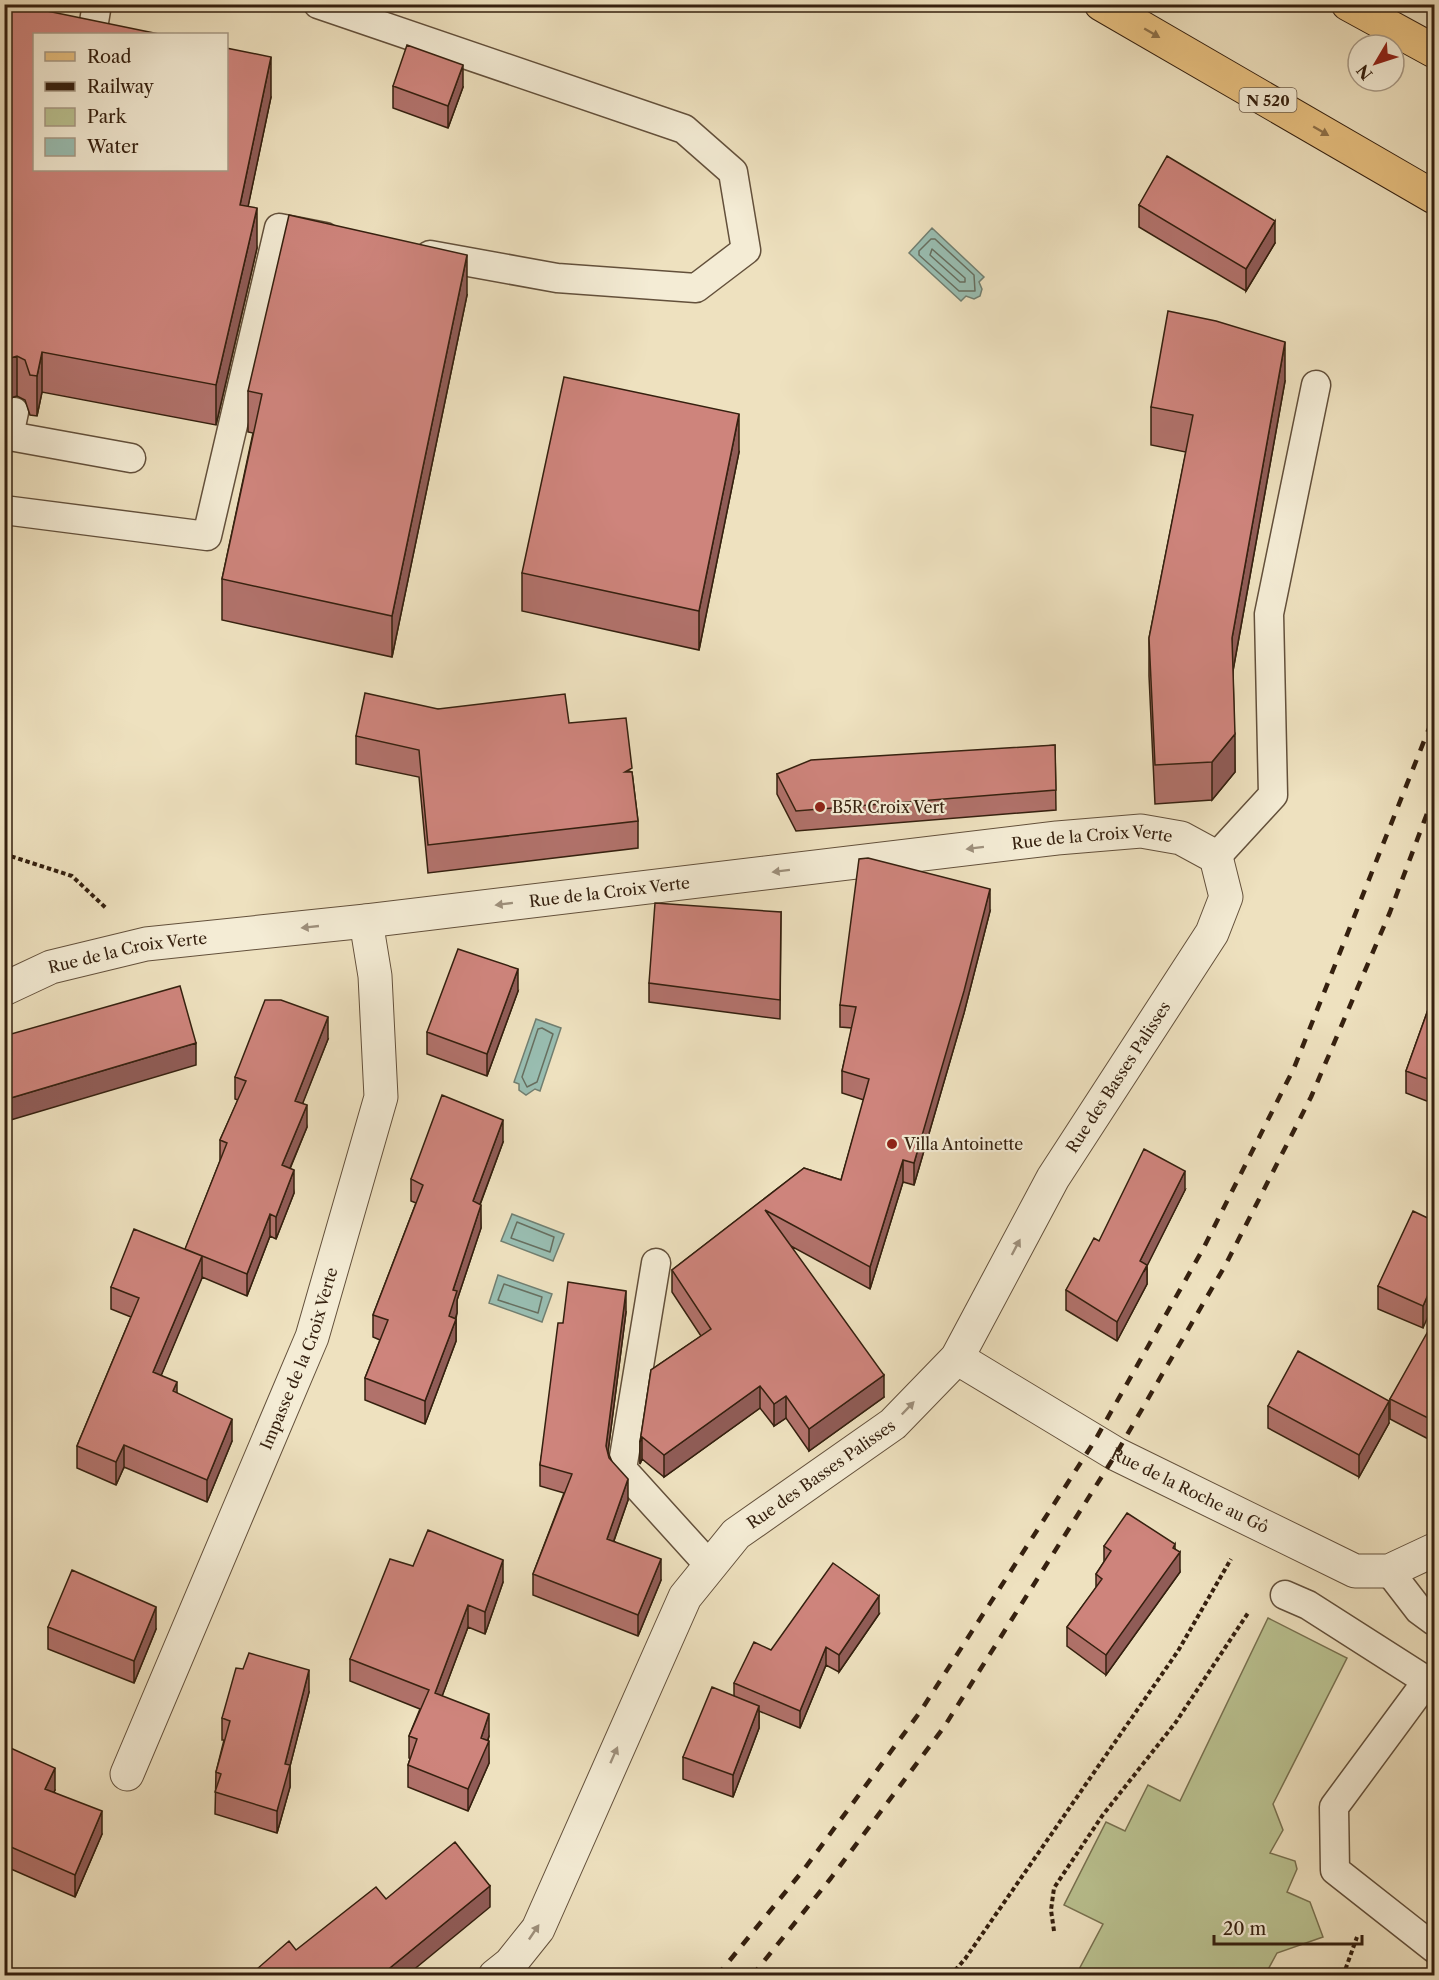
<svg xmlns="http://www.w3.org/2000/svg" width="1439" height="1980" font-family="'Libre Caslon Text',serif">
<rect width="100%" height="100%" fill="#eee1bf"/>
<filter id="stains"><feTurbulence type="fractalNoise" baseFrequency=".00333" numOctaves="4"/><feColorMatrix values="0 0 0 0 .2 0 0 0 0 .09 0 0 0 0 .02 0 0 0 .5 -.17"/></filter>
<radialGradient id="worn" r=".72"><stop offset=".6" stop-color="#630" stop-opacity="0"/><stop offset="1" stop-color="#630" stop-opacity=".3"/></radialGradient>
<path fill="#bac291" stroke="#787150" stroke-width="1.5" d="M1268 1618 1347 1658 1273 1804 1283 1830 1270 1853 1295 1861 1297 1869 1287 1892 1310 1902 1323 1937 1277 1953 1265 1975H1076L1103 1924 1064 1905 1106 1822 1125 1831 1148 1785 1180 1801Z"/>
<path fill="#99beb2" stroke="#717f71" stroke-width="1.5" d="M932 228 984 277 979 282 982 289 980 296 974 299 966 296 961 301 909 253Z
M536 1019 561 1028 540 1091 535 1089 526 1095 519 1090V1084L514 1082Z
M512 1214 564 1234 553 1261 501 1241Z
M498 1275 552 1294 542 1322 489 1303Z"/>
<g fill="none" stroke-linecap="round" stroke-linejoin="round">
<path stroke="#676f60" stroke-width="1.5" d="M931 239H935L974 275 975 291H959L919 255V251Z
M932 249 965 278V282H960L930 255Z
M542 1028 553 1034 537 1082 527 1087 522 1077 538 1029Z
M517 1222 554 1237 550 1252 511 1238Z
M504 1284 542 1297 538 1313 498 1300Z"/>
<defs>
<path id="lane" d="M318 4 684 129 733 172 746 250 696 288 557 278 430 255
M92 34 97 4
M4 435 131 458
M9 436 14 412
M4 510 207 536 279 228 325 237
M1216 857 1273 795 1269 614 1316 385
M656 1263 622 1469 710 1566
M1389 1571 1419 1610 1434 1621
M1285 1595 1308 1605 1427 1681 1334 1807 1335 1870 1434 1948"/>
<g id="street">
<path id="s1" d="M4 989 51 967 146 944 366 921 1057 838 1141 831 1181 838 1216 857 1226 897 1212 933 1053 1178 957 1358 893 1424 736 1534 685 1597 538 1929 510 1964 495 1976"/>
<path id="s2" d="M957 1358 1116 1454 1355 1571H1389L1434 1550"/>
<path id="s3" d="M127 1774 312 1337 381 1097 375 976 366 921"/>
</g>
<path id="primary" d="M1101 4 1434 197
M1348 4 1434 51"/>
</defs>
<use href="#lane" stroke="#63503b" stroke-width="31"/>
<use href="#street" stroke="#63503b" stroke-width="35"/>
<use href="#primary" stroke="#35200f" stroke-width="35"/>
<path stroke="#35200f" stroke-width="4" stroke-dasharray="4.5 3" stroke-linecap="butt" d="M4 854 72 876 107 909
M1054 1931 1051 1910 1054 1888 1102 1816 1176 1722 1248 1613
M950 1976 965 1959 1178 1651 1231 1559
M1343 1976 1357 1937"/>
<use href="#lane" stroke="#f4ecd5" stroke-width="28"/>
<use href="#street" stroke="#f4ecd5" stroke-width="33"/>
<use href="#primary" stroke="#e7c080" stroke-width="33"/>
<path stroke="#35200f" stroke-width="4.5" stroke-dasharray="10 10" stroke-linecap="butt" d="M717 1976 805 1868 920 1712 1094 1442 1203 1249 1294 1068 1434 716
M752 1976 831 1878 944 1727 1116 1454 1226 1264 1311 1097 1390 912 1434 795"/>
</g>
<path fill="#b1726b" stroke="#35200f" stroke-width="1.5" d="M20 7 271 97 248 206 257 248 216 425 42 392 37 416 30 415 25 400 17 396 4 400Z
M393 86 463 87 448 128 393 108Z
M1139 205 1275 243 1246 291 1139 227Z
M467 295 392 657 222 620V579L253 433 248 432V391Z
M1285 381 1233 671 1235 772 1212 800 1155 804 1149 676V638L1186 452 1151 445V407Z
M739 452 699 650 522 611V573Z
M438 709 632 772 638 821V848L428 873 419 777 356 764V736Z
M1055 745 1056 810 796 831 777 794V774Z
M990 911 964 1013 914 1185 903 1182 870 1289 791 1246 884 1397 809 1451 786 1418 774 1426 760 1408 664 1477 642 1459 640 1464V1442L651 1370 701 1336 672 1292V1270L804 1168 841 1180 864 1100 842 1093V1071L852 1028 840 1027V1005Z
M781 912 780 1019 649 1002V983Z
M518 991 487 1076 427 1054V1032Z
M1434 993V1109L1432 1108V1103L1406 1093V1071Z
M328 1039 302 1104 307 1127 290 1169 294 1193 276 1239 270 1236 247 1296 202 1277 161 1375 177 1393 232 1441 207 1502 124 1467 116 1485 77 1468V1446L131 1317 111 1309V1287L185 1250 220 1161V1140L238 1100 235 1099V1077Z
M503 1142 480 1205 481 1228 457 1300V1313L456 1319V1341L425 1424 365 1400V1378L380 1340 373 1337V1315L416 1203 411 1201V1179Z
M1185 1190 1147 1265V1284L1117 1341 1066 1310V1290L1099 1241Z
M1434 1221 1423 1328 1378 1309V1286Z
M626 1312 608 1452 628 1500 614 1541 661 1580 638 1636 533 1595V1574L564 1493 540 1486V1465L563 1323Z
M1434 1337V1442L1390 1419V1399Z
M1268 1406 1389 1423 1359 1477 1268 1428Z
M1104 1546 1175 1549 1180 1572 1106 1675 1067 1646V1627L1096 1588V1574L1104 1562Z
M413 1566 503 1582 485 1634 468 1627 442 1696 489 1736 488 1741 489 1763 468 1811 408 1787V1765L410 1759 409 1758V1736L420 1709 350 1681V1659Z
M879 1614 839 1672 826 1665 800 1728 759 1711V1728L733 1797 683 1779V1757L734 1696V1683L771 1650Z
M48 1627 156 1629 134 1683 48 1649Z
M309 1692 290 1766V1787L277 1833 215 1814 216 1772 224 1740H222V1718Z
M4 1745 55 1790 54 1792 102 1834 75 1897 4 1866Z"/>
<path fill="#905c57" stroke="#35200f" stroke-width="1.5" d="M271 57V97L240 245V205Z
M463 65V87L448 128V106Z
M257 208V248L216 425V385Z
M1275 221V243L1246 291V269Z
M467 255V295L392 657V616Z
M1285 342V381L1232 676V638Z
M42 352V392L37 416V376Z
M17 356V396L4 400V360Z
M739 414V452L699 650V611Z
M1235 734V772L1212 800V762Z
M990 889V911L964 1013 914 1185V1163Z
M6 924V946L4 947V925Z
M518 969V991L487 1076V1054Z
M328 1017V1039L295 1123V1101Z
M196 1043V1065L4 1122V1100Z
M307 1105V1127L282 1187V1165Z
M503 1120V1142L473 1223V1201Z
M903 1160V1182L870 1289V1267Z
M294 1170V1193L276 1239V1217Z
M1185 1171V1190L1144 1272 1147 1265V1284L1117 1341V1322L1140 1261Z
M481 1205V1228L457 1300V1313L449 1338V1316L453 1290Z
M270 1214V1236L247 1296V1274Z
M202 1256V1278L153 1395V1372Z
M1434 1281V1303L1423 1328V1306Z
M626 1291V1312L606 1467V1446Z
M456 1319V1341L425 1424V1401Z
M884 1375V1397L809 1451V1429Z
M177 1382V1404L173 1391Z
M760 1386V1408L664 1477V1455Z
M786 1396V1418L774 1426V1404Z
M1389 1401V1423L1359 1477V1455Z
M232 1419V1441L207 1502V1480Z
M642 1437V1459L640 1464V1442Z
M124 1445V1467L116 1485V1462Z
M628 1479V1500L607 1560V1539Z
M1175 1544V1559L1180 1552V1572L1106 1675V1655Z
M661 1559V1580L638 1636V1615Z
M503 1560V1582L485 1634V1612Z
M879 1596V1614L839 1672V1655Z
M468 1605V1627L435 1715V1693Z
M156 1607V1629L134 1683V1661Z
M826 1647V1665L800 1728V1711Z
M309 1670V1692L290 1766V1787L277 1833V1811L285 1764Z
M759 1706V1728L733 1797V1775Z
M489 1714V1736L484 1751 489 1741V1763L468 1811V1789L481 1738Z
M55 1768V1790L45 1811V1789Z
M102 1811V1834L75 1897V1875Z
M490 1886V1907L406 1976H380Z"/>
<path fill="#ce847c" stroke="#35200f" stroke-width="1.5" d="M4 4H13L159 34H34V170H226V48L271 57 240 205 257 208 216 385 42 352 37 376 30 375 25 360 17 356 4 360Z
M407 45 463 65 448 106 393 86Z
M1167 156 1275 221 1246 269 1139 205Z
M289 215 467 255 392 616 222 579 262 394 248 391Z
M1168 311 1216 321 1285 342 1232 638 1235 734 1212 762 1155 765 1149 638 1193 415 1151 407Z
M564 377 739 414 699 611 522 573Z
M365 693 438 709 565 694 569 723 626 718 632 768 625 772H632L638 821 428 845 419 750 356 736Z
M1055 745 1056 790 796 811 777 774 811 760Z
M868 858 990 889 964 991 914 1163 903 1160 870 1267 765 1210 884 1375 809 1429 786 1396 774 1404 760 1386 664 1455 642 1437 640 1442 651 1370 711 1329 672 1270 804 1168 841 1180 869 1079 842 1071 856 1007 840 1005 859 859Z
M655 903 781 912 780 1000 649 983Z
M458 949 518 969 487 1054 427 1032Z
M180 986 196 1043 4 1100V1036Z
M1434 993V1087L1432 1086 1433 1081 1406 1071Z
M265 1000H281L328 1017 295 1101 307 1105 282 1165 294 1170 276 1217 270 1214 247 1274 185 1249 227 1143 220 1140 246 1081 235 1077Z
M442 1095 503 1120 473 1201 481 1205 453 1290 457 1291 449 1316 456 1319 425 1401 365 1378 388 1320 373 1315 423 1185 411 1179Z
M1144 1149 1185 1171 1140 1261 1147 1265 1117 1322 1066 1290 1094 1238 1099 1241Z
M1413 1211 1434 1221V1281L1423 1306 1378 1286Z
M134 1229 202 1256 153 1372 177 1382 173 1391 232 1419 207 1480 124 1445 116 1462 77 1446 139 1298 111 1287Z
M568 1282 626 1291 606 1446 609 1458 628 1479 607 1539 661 1559 638 1615 533 1574 572 1474 540 1465 558 1323H563Z
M1427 1333 1434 1337V1421L1390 1399Z
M1298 1351 1389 1401 1359 1455 1268 1406Z
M1127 1513 1175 1544 1173 1548 1180 1552 1106 1655 1067 1627 1102 1579 1096 1574 1111 1551 1104 1546Z
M428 1530 503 1560 485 1612 468 1605 435 1693 489 1714 481 1738 489 1741 468 1789 408 1765 417 1739 409 1736 429 1690 350 1659 390 1559 413 1566Z
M833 1563 879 1596 839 1655 826 1647 800 1711 734 1683 754 1642 771 1650Z
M72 1570 156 1607 134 1661 48 1627Z
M249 1653 309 1670 285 1764 290 1765 277 1811 215 1792 221 1774 216 1772 230 1721 222 1718 236 1668 243 1669Z
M712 1687 759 1706 733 1775 683 1757Z
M4 1745 55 1768 45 1789 102 1811 75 1875 4 1844Z
M455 1842 490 1886 380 1976H249L289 1941 296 1950 376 1887 386 1899Z"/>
<defs><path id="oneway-solid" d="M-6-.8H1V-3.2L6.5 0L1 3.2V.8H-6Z" transform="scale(1.5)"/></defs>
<g fill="#8e7048">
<use href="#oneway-solid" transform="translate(1152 33) rotate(30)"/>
<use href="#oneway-solid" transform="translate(1321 131) rotate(30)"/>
</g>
<g fill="#9e907c">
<use href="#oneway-solid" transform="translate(975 848) rotate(173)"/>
<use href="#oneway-solid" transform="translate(781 871) rotate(173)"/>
<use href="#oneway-solid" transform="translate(504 904) rotate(173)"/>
<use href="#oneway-solid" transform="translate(310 927) rotate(174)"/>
<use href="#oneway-solid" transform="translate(1016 1247) rotate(-62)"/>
<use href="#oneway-solid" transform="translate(908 1408) rotate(-46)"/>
<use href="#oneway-solid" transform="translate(614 1755) rotate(-66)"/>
<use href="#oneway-solid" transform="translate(534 1932) rotate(-56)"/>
</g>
<g fill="#8f2418" stroke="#f4ecd5" stroke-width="2">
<circle cx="820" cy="807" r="6"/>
<circle cx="892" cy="1144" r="6"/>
</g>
<g text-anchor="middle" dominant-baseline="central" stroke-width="4.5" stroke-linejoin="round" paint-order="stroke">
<rect fill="#f4ecd5" stroke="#6e5d4a" stroke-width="1.5" x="1239.5" y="88" width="57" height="24" rx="4.5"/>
<g font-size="15" font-weight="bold" fill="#35200f">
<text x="1268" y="100">N 520</text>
</g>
<g font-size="16" fill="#35200f" stroke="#f4ecd5" text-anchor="start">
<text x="832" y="807">B5R Croix Vert</text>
<text x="904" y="1144">Villa Antoinette</text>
</g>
<g font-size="16" fill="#35200f" stroke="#f4ecd5">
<text stroke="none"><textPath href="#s1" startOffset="1102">Rue de la Croix Verte</textPath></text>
<text stroke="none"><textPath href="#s1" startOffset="616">Rue de la Croix Verte</textPath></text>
<text stroke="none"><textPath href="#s1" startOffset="130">Rue de la Croix Verte</textPath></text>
<text transform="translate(1118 1077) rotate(-57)">Rue des Basses Palisses</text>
<text stroke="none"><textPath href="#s3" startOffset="450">Impasse de la Croix Verte</textPath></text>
<text transform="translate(821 1474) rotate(-35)">Rue des Basses Palisses</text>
<text stroke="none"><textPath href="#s2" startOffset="268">Rue de la Roche au Gô</textPath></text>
</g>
</g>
<rect width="1439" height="1980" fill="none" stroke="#eee1bf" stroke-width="24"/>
<rect x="6" y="6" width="1427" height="1968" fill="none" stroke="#35200f" stroke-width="3"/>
<rect x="12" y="12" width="1415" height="1956" fill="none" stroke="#35200f" stroke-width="1.5"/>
<rect x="33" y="33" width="195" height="138" fill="#f4ecd5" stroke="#a89a86" stroke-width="1.5"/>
<rect x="45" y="52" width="30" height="9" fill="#e7c080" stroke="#a89a86" stroke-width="1.5"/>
<text x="87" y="63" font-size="18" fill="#35200f">Road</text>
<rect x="45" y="82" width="30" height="9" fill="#35200f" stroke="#a89a86" stroke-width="1.5"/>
<text x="87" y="93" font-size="18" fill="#35200f">Railway</text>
<rect x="45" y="108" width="30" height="18" fill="#bac291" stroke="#a89a86" stroke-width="1.5"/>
<text x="87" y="123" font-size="18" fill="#35200f">Park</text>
<rect x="45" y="138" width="30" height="18" fill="#99beb2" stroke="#a89a86" stroke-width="1.5"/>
<text x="87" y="153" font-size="18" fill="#35200f">Water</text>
<g transform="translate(1376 63) rotate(231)"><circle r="28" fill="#f4ecd5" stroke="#a89a86" stroke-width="1.5"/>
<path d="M0-4.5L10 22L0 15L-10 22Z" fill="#8f2418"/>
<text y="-9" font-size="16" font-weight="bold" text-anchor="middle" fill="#35200f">N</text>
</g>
<path d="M1214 1935v9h148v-9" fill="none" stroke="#35200f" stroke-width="3"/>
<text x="1223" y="1935" font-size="18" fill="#35200f" stroke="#f4ecd5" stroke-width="4.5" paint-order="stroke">20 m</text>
<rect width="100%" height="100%" filter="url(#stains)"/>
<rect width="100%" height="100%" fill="url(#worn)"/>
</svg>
